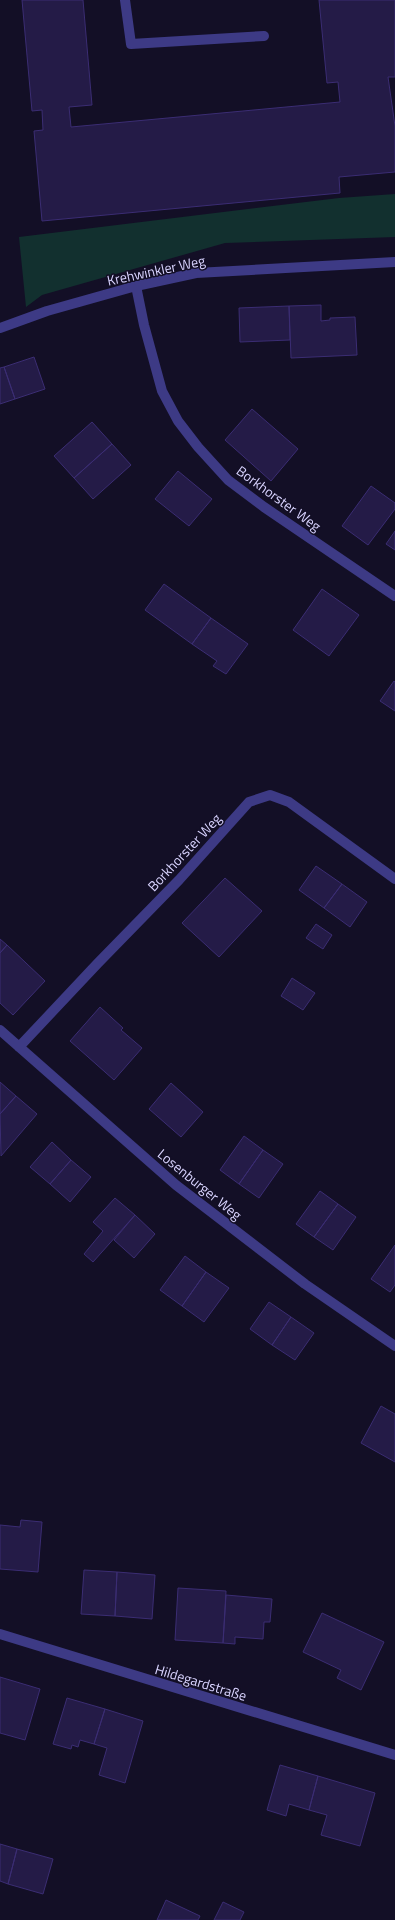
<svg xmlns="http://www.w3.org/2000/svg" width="395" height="1920" font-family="'Titillium Web',sans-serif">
<rect width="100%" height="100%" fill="#130f26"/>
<path fill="#12302f" d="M395 194V237L225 243 42 295 26 307 19 237 339 198Z"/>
<path fill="#241b47" stroke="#3b2d73" d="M22 0H83L92 105 69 107 71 127 340 102 338 82 327 83 319 0H395V77H388L395 126V172L339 177 340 193 42 221 34 131 43 130 42 110 32 111Z
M321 305V321L330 320V318L355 317 357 355 291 358 289 306Z
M289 306 290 340 240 342 239 308Z
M34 357 45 389 15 399 4 367Z
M4 367 15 399 0 404V368Z
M252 409 298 449 271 481 225 440Z
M92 422 112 444 74 478 54 456Z
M112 444 131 465 93 499 74 478Z
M178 471 212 499 189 526 155 499Z
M371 486 395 503V509L368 545 342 526Z
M395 531V550L386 544Z
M164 584 211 618 192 644 145 610Z
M322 589 359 615 329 656 293 630Z
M211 618 248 644 226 674 213 666 217 661 192 644Z
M394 681 395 682V711L380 701Z
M316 866 342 884 324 908 299 890Z
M225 878 262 911 219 957 182 923Z
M342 884 367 902 350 927 324 908Z
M316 924 332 935 323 949 306 938Z
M0 939 7 945 0 953Z
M7 945 45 981 13 1015 0 1003V953Z
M292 978 315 993 303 1010 281 996Z
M100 1007 123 1028 121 1030 142 1048 114 1080 70 1041Z
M0 1082 16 1096 0 1114Z
M171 1083 203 1112 181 1137 149 1109Z
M16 1096 37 1114 1 1156 0 1114Z
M244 1136 263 1150 239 1184 220 1170Z
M52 1142 71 1160 50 1184 30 1167Z
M263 1150 283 1164 259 1198 239 1184Z
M71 1160 91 1177 70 1202 50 1184Z
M320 1191 338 1204 314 1237 296 1224Z
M115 1198 135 1215 93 1262 84 1254 103 1231 93 1222Z
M338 1204 356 1217 333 1250 314 1237Z
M135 1215 155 1234 134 1258 114 1240Z
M395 1245V1285L390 1292 371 1279Z
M185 1256 206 1272 182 1306 160 1290Z
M206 1272 229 1288 204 1322 182 1306Z
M269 1302 291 1317 272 1345 250 1329Z
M291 1317 314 1333 295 1360 272 1345Z
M381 1406 395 1414V1462L361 1443Z
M21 1520 42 1522 38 1572 0 1569V1525L20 1527Z
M84 1570 117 1572 115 1616 81 1614Z
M117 1572 155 1575 152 1619 115 1616Z
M178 1588 226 1591 223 1643 175 1640Z
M226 1595 272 1599 270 1622H264L263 1639 235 1637V1644L223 1643Z
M322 1613 384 1642 361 1690 337 1678 341 1670 303 1652Z
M0 1677 40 1689 25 1740 0 1733Z
M67 1698 105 1709 94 1744 80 1740 78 1747 72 1745 71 1749 53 1744Z
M105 1709 143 1721 125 1783 99 1775 107 1748 94 1744Z
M280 1765 318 1776 309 1810 289 1804 286 1816 267 1810Z
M318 1776 375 1793 360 1846 321 1835 327 1815 309 1810Z
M0 1844 17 1849 8 1884 0 1881Z
M17 1849 53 1859 43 1894 8 1884Z
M166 1900 200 1916 198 1920H157Z
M223 1902 244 1912 240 1920H214Z"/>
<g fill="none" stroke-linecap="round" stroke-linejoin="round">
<path stroke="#3d3a85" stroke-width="10" d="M125 0 131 44 264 36"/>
<path stroke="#3d3a85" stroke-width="10" d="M136 286 144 325 162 391 178 421 198 447 228 480 264 507 395 596
M0 328 47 311 136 286 196 273 395 262
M0 1030 176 1185 305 1284 395 1346
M19 1047 98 963 179 880 249 802 270 795 289 802 395 879
M0 1634 395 1755"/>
</g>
<g text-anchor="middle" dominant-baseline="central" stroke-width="3" stroke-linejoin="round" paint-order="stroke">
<g font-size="14" fill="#d9d4ff" stroke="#130f26">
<text transform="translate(156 270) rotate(-12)">Krehwinkler Weg</text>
<text transform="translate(279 498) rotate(36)">Borkhorster Weg</text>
<text transform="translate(184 852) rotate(-47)">Borkhorster Weg</text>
<text transform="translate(200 1184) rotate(39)">Losenburger Weg</text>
<text transform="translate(201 1682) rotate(17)">Hildegardstraße</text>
</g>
</g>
</svg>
